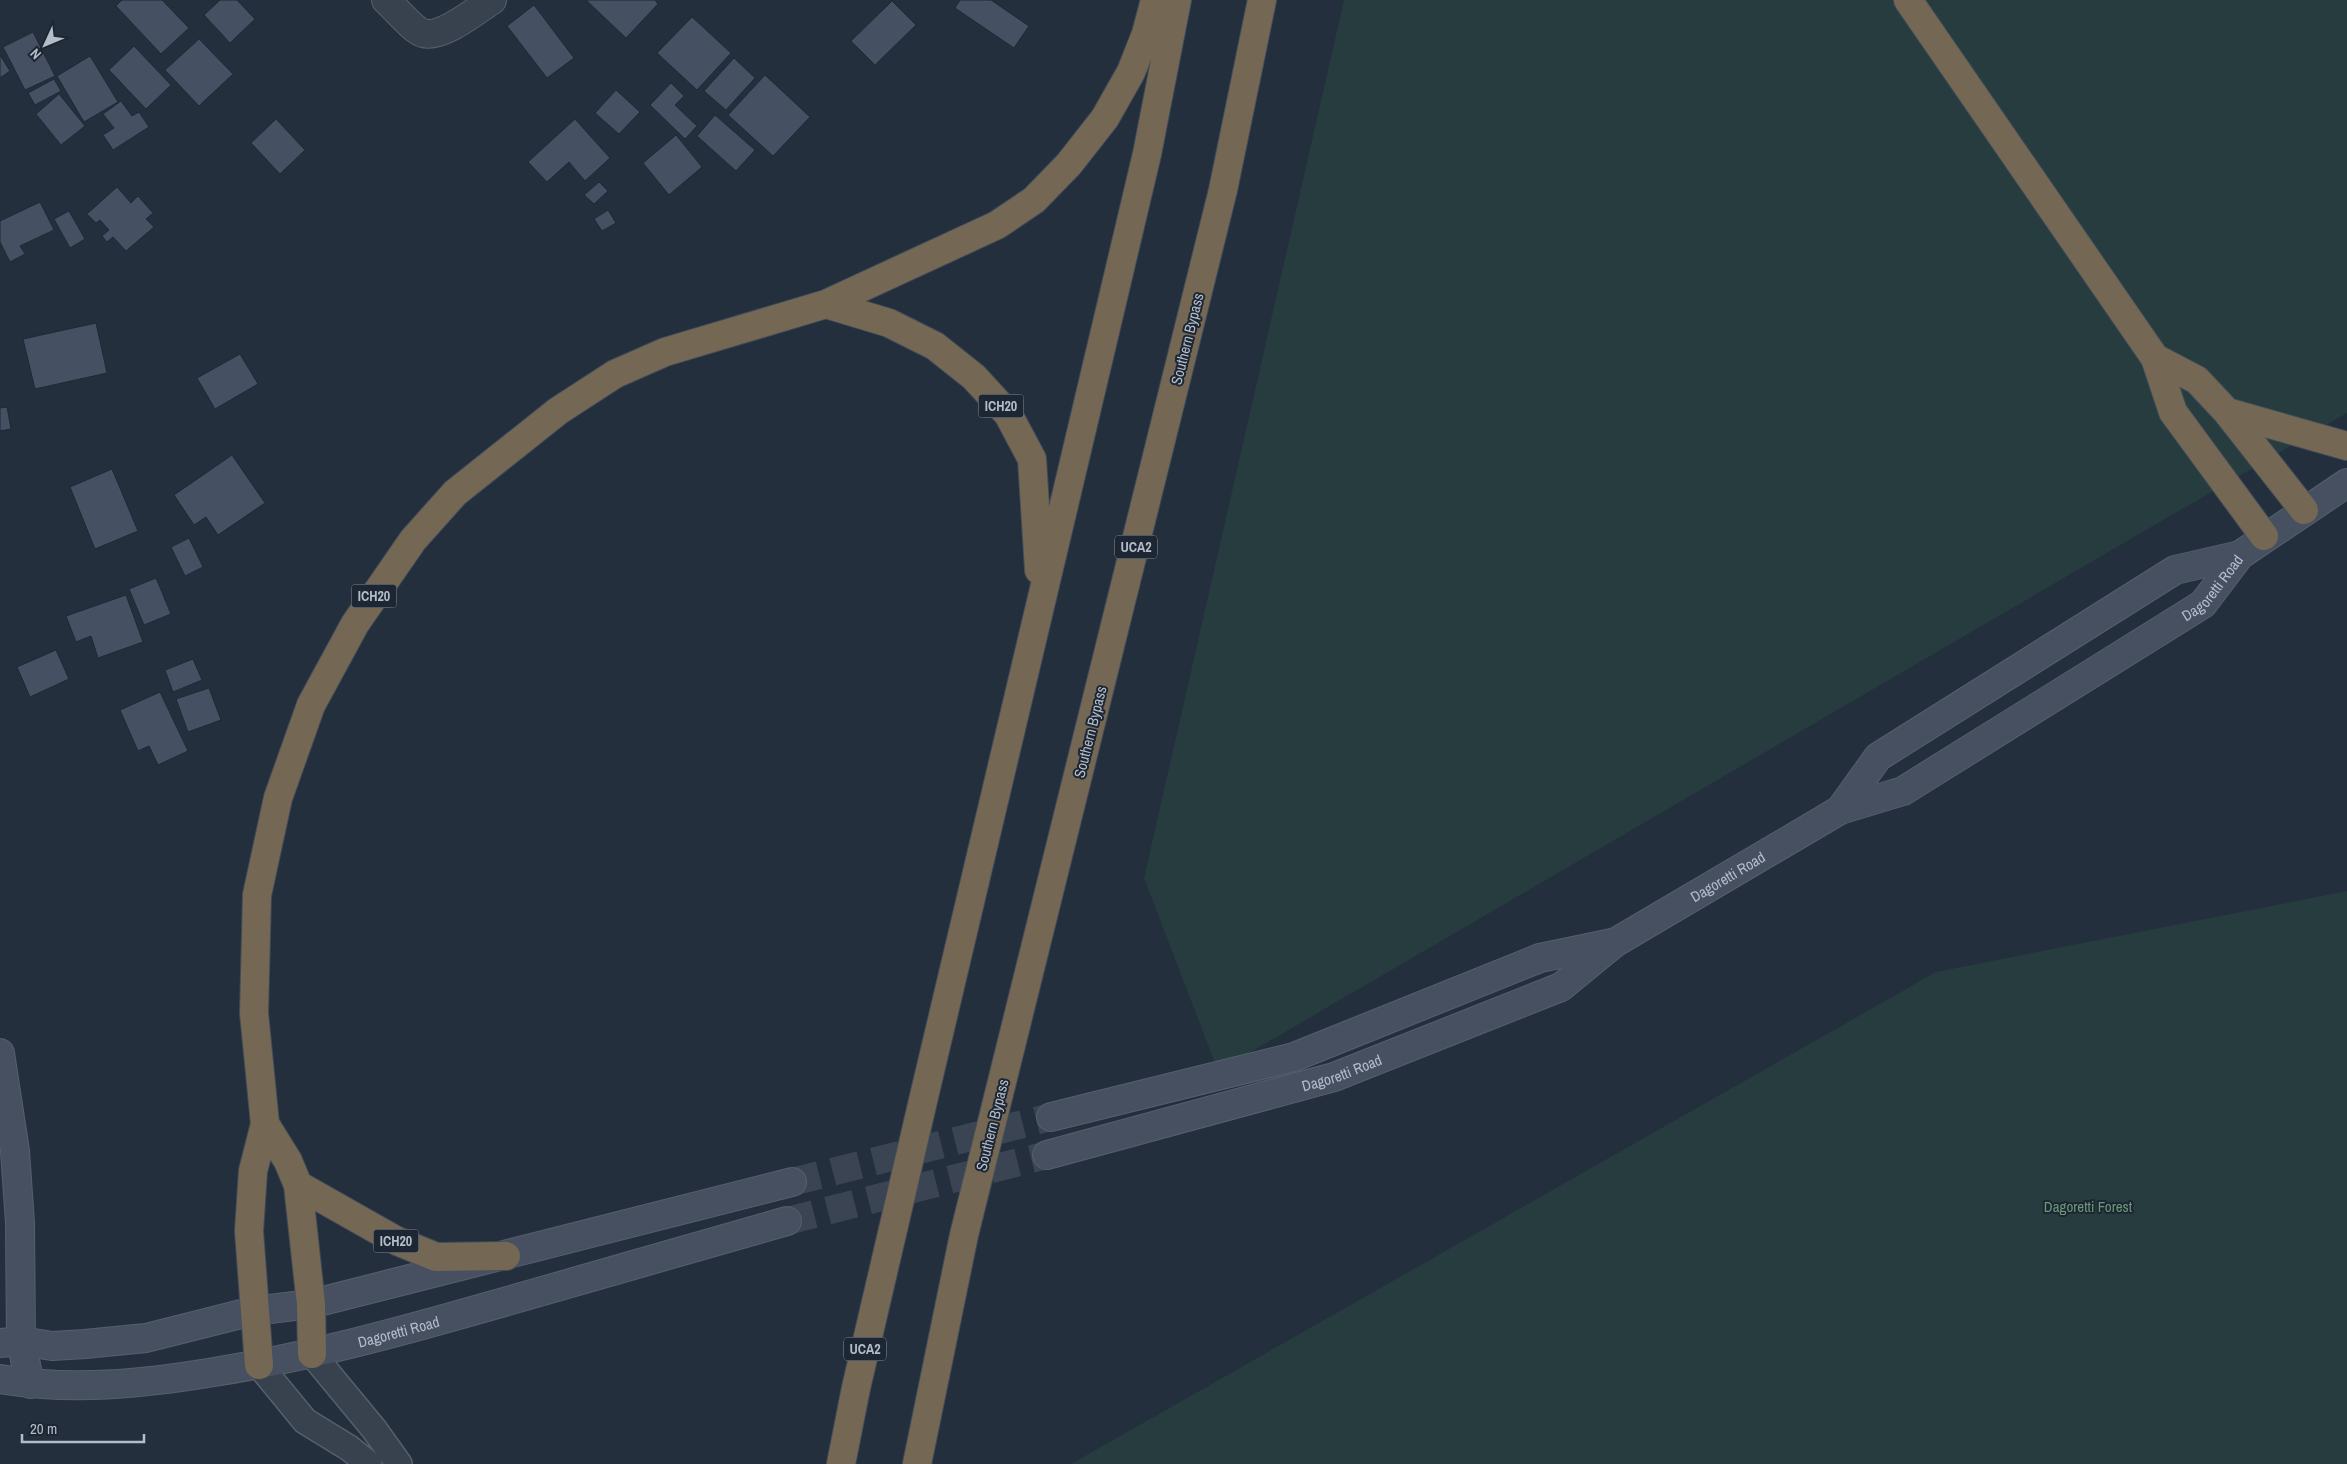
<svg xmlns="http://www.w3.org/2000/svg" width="2347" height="1464" font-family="'Archivo Narrow',sans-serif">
<rect width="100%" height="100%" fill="#242f3e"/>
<path fill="#263c3f" d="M1344 0H2347V413L1218 1071 1144 878Z
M2347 891V1464H1071L1936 972Z"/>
<path fill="#455162" stroke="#1f2835" d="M122 0H162L189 28 161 54 116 6Z
M220 0H237L255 19 230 43 204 15Z
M586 0H655L658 4 626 38Z
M960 0H991L1029 26 1014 48 955 8Z
M892 1 916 25 875 65 851 41Z
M534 5 574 58 547 78 507 26Z
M692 17 731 53 697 90 657 53Z
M33 32 55 76 25 90 3 47Z
M199 39 233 74 199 106 165 70Z
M134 46 171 85 146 109 109 70Z
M0 55 10 71 0 78Z
M90 56 118 102 84 122 57 76Z
M734 58 755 78 726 110 704 91Z
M765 75 810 117 773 156 728 115Z
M54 79 61 91 35 105 28 93Z
M671 83 684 96 675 105 697 126 685 139 650 105Z
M616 90 640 112 619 134 595 113Z
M59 94 85 126 61 145 36 114Z
M121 101 132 116 139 112 149 127 113 150 103 135 114 128 103 114Z
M715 115 755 150 736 171 697 136Z
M276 119 305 150 280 174 251 143Z
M575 119 610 158 585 181 569 162 547 182 528 162Z
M676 135 702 167 669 195 643 163Z
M599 182 608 191 594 204 584 195Z
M117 187 131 203 138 196 153 213 146 219 154 227 126 251 113 237 107 242 102 236 109 230 100 220 96 223 87 214Z
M40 202 54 230 20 246 25 254 10 262 0 242V221Z
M608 210 616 223 602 231 594 219Z
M69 211 85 239 70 248 54 219Z
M96 323 107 373 35 389 23 339Z
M240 354 258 384 215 409 197 378Z
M7 407 11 429 0 431V408Z
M232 455 265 503 218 535 206 517 194 525 174 495Z
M112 469 138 531 95 549 70 487Z
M189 538 203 567 185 576 171 547Z
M156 578 171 614 144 625 129 589Z
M126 595 143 642 98 658 91 636 76 642 66 616Z
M56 650 69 679 30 697 17 667Z
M193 659 202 680 173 692 165 670Z
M209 688 221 720 188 732 176 699Z
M160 692 188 751 158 765 149 746 138 751 120 710Z"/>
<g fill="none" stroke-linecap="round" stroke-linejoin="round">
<path stroke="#3a4453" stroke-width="28" stroke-dasharray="28 14" stroke-linecap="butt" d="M792 1182 1051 1117
M787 1221 1047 1155"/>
<defs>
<path id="lane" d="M312 1354 374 1429 399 1464
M259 1365 305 1421 349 1448 369 1464"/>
<path id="street" d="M386 0C395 8 413 30 423 33 441 39 477 10 492 0"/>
<g id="secondary">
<path d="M1840 810 1878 757 2175 570 2240 555"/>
<path d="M0 1053 15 1151 20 1223 21 1341 30 1384"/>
<path d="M1051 1117 1294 1057 1540 958 1612 943"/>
<path id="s1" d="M1047 1155 1334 1077 1561 987 1616 942 1840 810 1903 791 2203 604 2240 555 2347 483"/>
<path d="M0 1343 21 1341 52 1346 85 1344 146 1338 253 1311 311 1304 792 1182"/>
<path id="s2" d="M0 1379C72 1391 142 1384 214 1372 308 1357 399 1332 490 1306 589 1278 688 1249 787 1221"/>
</g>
<path id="highway" d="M1908 0 2155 358 2173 412 2264 536
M826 304 889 323 935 346 974 377 1008 414 1032 459 1039 570
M2155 358 2197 380 2227 412 2304 510
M2227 412 2347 446
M265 1124 288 1161 298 1185 311 1304 312 1354
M298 1185 397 1241 436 1257 506 1256
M259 1365 249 1231 253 1171 265 1124 254 1013 257 895 278 798 311 705 355 624 413 540 455 493 558 411 615 374 665 352 826 304 997 225 1034 200 1069 164 1105 118 1131 72 1146 34 1155 0
M841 1464 856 1388 926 1088 1147 154 1177 0
M917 1464 964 1235 1223 190 1262 0"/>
</defs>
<use href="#lane" stroke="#565f6c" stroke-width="28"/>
<use href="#street" stroke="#565f6c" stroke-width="30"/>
<use href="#secondary" stroke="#565f6c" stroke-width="30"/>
<use href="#highway" stroke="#434c59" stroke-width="30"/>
<use href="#lane" stroke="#38414e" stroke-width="25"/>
<use href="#street" stroke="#38414e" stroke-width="28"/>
<use href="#secondary" stroke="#465061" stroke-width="28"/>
<use href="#highway" stroke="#746855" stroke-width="28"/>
</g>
<g text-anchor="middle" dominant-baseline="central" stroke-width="4" stroke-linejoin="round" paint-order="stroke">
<g fill="#1d2633" stroke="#878f9c" stroke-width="1">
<rect x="978.5" y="394.5" width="45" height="23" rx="4"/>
<rect x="1115" y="535.5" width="42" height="23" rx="4"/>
<rect x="351.5" y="584.5" width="45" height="23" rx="4"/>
<rect x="373.5" y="1229.5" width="45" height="23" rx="4"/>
<rect x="844" y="1337.5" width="42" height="23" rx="4"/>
</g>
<g font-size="14" font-weight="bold" fill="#b4bcc9">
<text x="1001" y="406">ICH20</text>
<text x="1136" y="547">UCA2</text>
<text x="374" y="596">ICH20</text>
<text x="396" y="1241">ICH20</text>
<text x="865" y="1349">UCA2</text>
</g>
<g font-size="15" fill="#b4bcc9" stroke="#1d2633">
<text transform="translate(1187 339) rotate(-76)">Southern Bypass</text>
<text stroke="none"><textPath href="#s1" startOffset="1310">Dagoretti Road</textPath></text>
<text transform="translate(1090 732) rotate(-76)">Southern Bypass</text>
<text stroke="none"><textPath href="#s1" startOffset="742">Dagoretti Road</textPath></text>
<text stroke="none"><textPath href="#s1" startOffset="306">Dagoretti Road</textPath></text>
<text transform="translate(992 1125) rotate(-76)">Southern Bypass</text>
<text stroke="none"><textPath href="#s2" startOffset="404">Dagoretti Road</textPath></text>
</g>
<g font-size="15" fill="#6b9a76" stroke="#1d2633">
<text x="2088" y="1206">Dagoretti Forest</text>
</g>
</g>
<g transform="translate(45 45) rotate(226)" stroke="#1d2633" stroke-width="4" paint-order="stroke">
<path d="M0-4L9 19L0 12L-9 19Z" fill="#b4bcc9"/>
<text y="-8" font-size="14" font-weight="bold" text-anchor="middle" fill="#b4bcc9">N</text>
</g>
<path d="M22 1434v8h122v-8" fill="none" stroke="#b4bcc9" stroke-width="2.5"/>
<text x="30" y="1434" font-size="15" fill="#b4bcc9" stroke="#1d2633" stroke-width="4" paint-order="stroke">20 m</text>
</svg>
